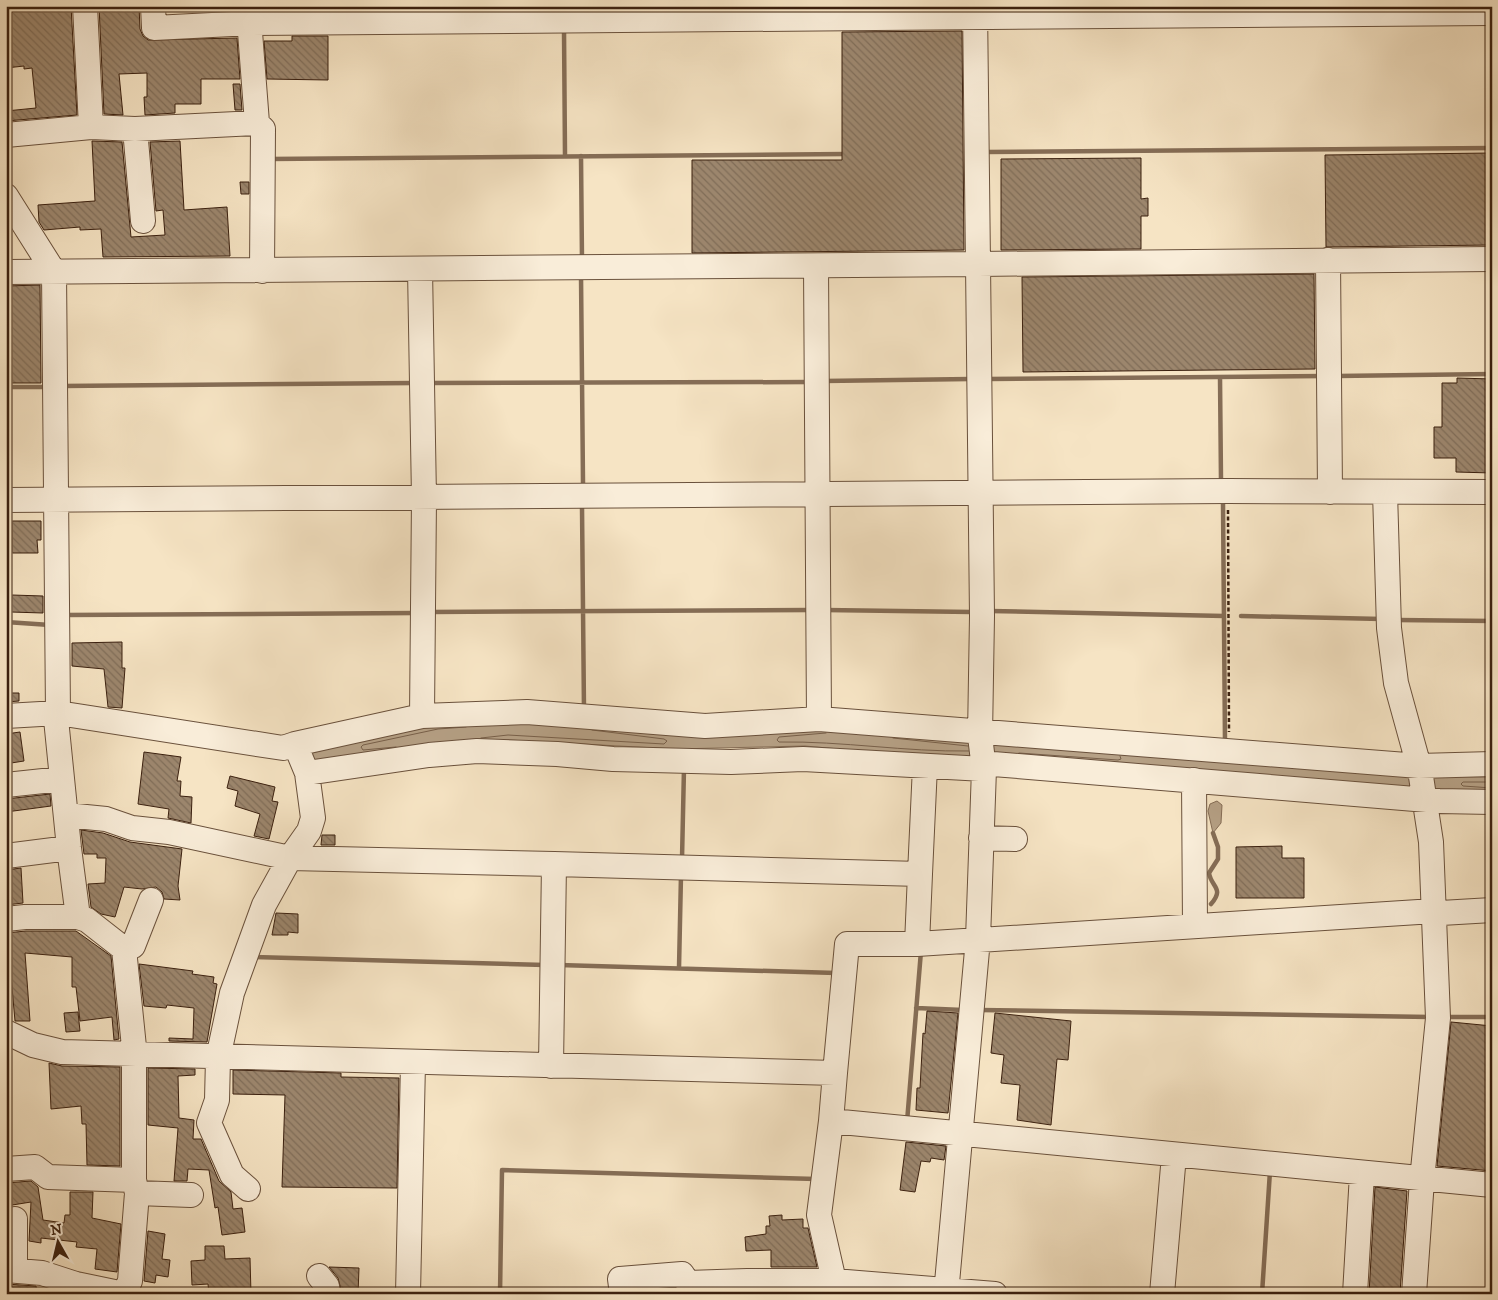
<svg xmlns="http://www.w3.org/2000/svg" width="1498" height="1300" font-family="'IM FELL DW Pica',serif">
<defs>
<pattern id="building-back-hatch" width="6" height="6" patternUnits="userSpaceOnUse" patternTransform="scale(1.25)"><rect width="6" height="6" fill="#9c866d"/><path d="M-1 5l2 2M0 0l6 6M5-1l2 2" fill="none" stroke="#806d58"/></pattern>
</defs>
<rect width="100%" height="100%" fill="#f6e4c4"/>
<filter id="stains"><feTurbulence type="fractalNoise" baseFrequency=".004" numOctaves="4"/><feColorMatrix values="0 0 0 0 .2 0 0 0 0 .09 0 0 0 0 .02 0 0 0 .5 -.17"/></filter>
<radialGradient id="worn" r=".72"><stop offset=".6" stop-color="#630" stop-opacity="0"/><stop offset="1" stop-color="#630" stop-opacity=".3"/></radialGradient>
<path fill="#b6a186" stroke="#856d56" d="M531 718 834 727 1412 776 1492 777V793L994 756 930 757 805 746 675 749 508 740 296 762 294 758 349 743 437 724Z
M1217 801 1222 805 1221 823 1213 833 1208 811 1210 804Z"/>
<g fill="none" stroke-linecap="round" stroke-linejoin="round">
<path stroke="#78604a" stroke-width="1" d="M826 733 779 737 777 740 779 742C843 741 905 752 969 751
M481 738 508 735 664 744 667 741 664 739 592 730
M893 738 968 746
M396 747 363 750 361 747 363 745 438 729 466 727
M1019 753 1118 760 1121 759 1120 756
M1492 782H1463L1461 784 1463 786 1492 788"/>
<path stroke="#856d56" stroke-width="4.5" d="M564 30 565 156
M987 152 1492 148
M581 156 582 260
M269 159 846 154
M581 275 583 483
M1337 376 1492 374
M1220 377 1221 481
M987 379 1323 376
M824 381 970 379
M428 383 810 382
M62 386 415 383
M6 387H47
M1223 503 1225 742
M582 507 584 710
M825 610 972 612
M990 611 1224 616
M430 612 811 610
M64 615 417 613
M1241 616 1382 619
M1397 620 1492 621
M6 622 50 625
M682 859 684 768
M1211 904C1225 888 1211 887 1209 873L1218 859V847L1213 833
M254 957 545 965
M559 965 836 973
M679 968 681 875
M916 1008 963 1010
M979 1010 1430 1017
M1445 1017H1492
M907 1122 921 951
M500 1294 502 1170 816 1179
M1262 1294 1270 1171"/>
</g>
<path fill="url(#building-back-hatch)" stroke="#3b200f" d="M6 6H71L77 115 6 121V111L36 108 32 68 24 69V66L6 68Z
M99 6H139L140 29 143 36 148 40 237 38 240 79H201V104H175V113L145 115 144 97H147V73L119 74 123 115 104 114Z
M962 31 964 250 692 253V160H842V32Z
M292 36H328V80L267 79 264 41H292Z
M233 84H240L242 110H235Z
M92 141 122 142 131 237 165 235 163 210 156 211 150 142 180 141 184 210 227 207 230 256 103 257 101 229 80 230V227L44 230 39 222 38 205 95 201Z
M1492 153V245L1326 247 1325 155Z
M1141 158V199L1148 198V216H1141V249L1001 250V159Z
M240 182H249V194H241Z
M1314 274 1315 369 1023 372 1022 277Z
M40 285 41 383H6V286Z
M1457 378 1492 379V473L1456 472V458H1434V427H1442V383H1457Z
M12 521H41V540H37L38 553H12Z
M12 595 43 596V613L11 612Z
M122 642V668H125L122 708 108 707 104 669 72 666V643Z
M6 693H19V701L6 702Z
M20 732 24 761 11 763 10 759H6V734Z
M144 752 181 757 177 781H181L180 796 192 797 191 823 168 818 169 809 138 804Z
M230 776 275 787 272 801 278 802 269 839 254 836 260 814 235 806 238 791 227 788Z
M50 794 51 806 6 812V799Z
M81 830 103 833 130 842 182 849 178 886 180 900 164 899 162 892 156 887 142 889 124 887 115 917 101 914 91 907 88 884 105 883 106 858H97V854H84Z
M322 835H335V845H321Z
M1282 846V858H1304V898H1236V847Z
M21 868 23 903 6 905V870Z
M276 913 298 914V933L288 932V935H272Z
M26 931H76L111 956 119 1039 114 1040 112 1017 80 1021 76 987H72V957L25 953 30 1021H15L10 965H6V933Z
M139 964 193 971 192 974 214 977 213 983 217 984 207 1042 169 1041V1038L193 1039 194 1008 167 1005 166 1008 144 1006Z
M927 1011 958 1013 948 1113 916 1110 917 1088H920L923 1033 925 1034Z
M78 1012 80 1031 66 1032 64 1013Z
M995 1013 1071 1021 1068 1060 1057 1059 1051 1125 1017 1120 1020 1085 1001 1083 1004 1055 991 1053Z
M1451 1022 1492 1026V1171L1437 1166Z
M49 1063 62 1066 120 1067V1166L87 1165 86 1124H82L81 1106 51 1109Z
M148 1068 195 1069V1075L178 1076 179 1118 194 1120 193 1139H201L219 1181 231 1192 233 1209 242 1208 245 1232 222 1235 218 1207 215 1208 209 1170 188 1169 187 1181H174L178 1128 148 1125Z
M233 1070 341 1073V1077L399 1078 397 1188 282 1187 285 1095 233 1094Z
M906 1142 946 1146 944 1160 931 1158 930 1162 921 1161 915 1192 900 1190Z
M31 1181 38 1187 43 1220 64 1223 65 1215H70V1192H93L92 1218 121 1224 117 1272 95 1269 97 1249 76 1247 77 1242 41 1238V1243L29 1241 31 1202 6 1206V1183Z
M1375 1187 1407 1191 1400 1294H1369Z
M782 1215V1220L803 1219V1228H808L817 1267H771V1250L746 1251 745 1237 766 1234V1226H770L769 1216Z
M148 1231 165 1234 162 1259 170 1260 168 1277 156 1275 155 1283 144 1281Z
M205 1246H224L225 1259 250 1258 251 1294H209L208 1284 192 1285 191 1261 205 1260Z
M329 1267 359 1268 358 1294H342L338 1278Z
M6 1284 36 1286 37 1294H6Z"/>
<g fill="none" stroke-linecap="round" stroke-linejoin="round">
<defs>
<path id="minor" d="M85 6 91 127
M153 6 154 28 251 23 1492 13
M257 123 263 129 262 271
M135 129 143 221
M6 135 91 127 135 129 257 123 248 6
M6 196 54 272 58 713 56 719 69 848 78 917 87 920 124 949 134 1047V1180L137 1193 130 1281 124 1294
M1328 260 1330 492
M6 272 978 264 975 6
M1385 492 1389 628 1396 683 1420 770 1431 842 1438 1018 1422 1180 1414 1294
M6 500 1228 491 1492 492
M6 716 58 713 283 748 295 744
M422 716 527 712 705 726 819 719 816 266
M819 719 1419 766 1492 764
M307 773 429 755 477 751 557 754 613 759 731 762 803 759 984 769 993 764 1439 801 1492 802
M1194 780 1195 926
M6 785 62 779
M66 815 106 819 132 828 169 832 290 858 554 864
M981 838 1015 839
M6 856 69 848
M920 874 917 944 1434 911 1441 913 1492 910
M6 919 25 917H78
M124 949 133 946 151 900
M6 1032 33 1045 62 1052 835 1073 831 1121 1492 1185
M551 1066 554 864 920 874 925 766
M835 1073 847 944H917
M831 1121 819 1215 834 1281
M6 1169 35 1167 48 1177 134 1180
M248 1189 232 1175 209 1123 217 1100 218 1058 232 993 264 905 290 858 309 831 313 818 307 773 295 744 422 716 424 498 420 269
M137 1193 191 1195
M6 1270 42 1273 76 1284 124 1294
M15 1270V1219
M319 1276 327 1286 328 1294
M747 1281H834L995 1294
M408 1294 413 1063
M622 1294 620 1279 682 1274 688 1283 747 1281 746 1294
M946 1294 978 939 984 769 980 736 982 616 978 264 1492 259
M1162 1294 1174 1155
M1355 1294 1362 1174"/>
</defs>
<use href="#minor" stroke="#6a513c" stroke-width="26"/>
<path stroke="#3b200f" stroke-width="2.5" stroke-dasharray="4 2.5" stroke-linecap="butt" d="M1228 510 1229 732"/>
<use href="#minor" stroke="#f9edd9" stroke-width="24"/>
</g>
<rect width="1498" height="1300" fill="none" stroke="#f6e4c4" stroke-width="25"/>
<rect x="8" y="8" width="1483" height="1285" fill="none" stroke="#3b200f" stroke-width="2.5"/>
<rect x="12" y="12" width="1473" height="1275" fill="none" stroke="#3b200f"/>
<g transform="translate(58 1242) rotate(352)" stroke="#f9edd9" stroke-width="4" paint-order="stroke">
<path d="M0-4L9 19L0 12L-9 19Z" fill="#3b200f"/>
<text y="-8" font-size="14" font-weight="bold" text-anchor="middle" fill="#3b200f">N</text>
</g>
<rect width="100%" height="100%" filter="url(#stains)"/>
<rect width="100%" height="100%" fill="url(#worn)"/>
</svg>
